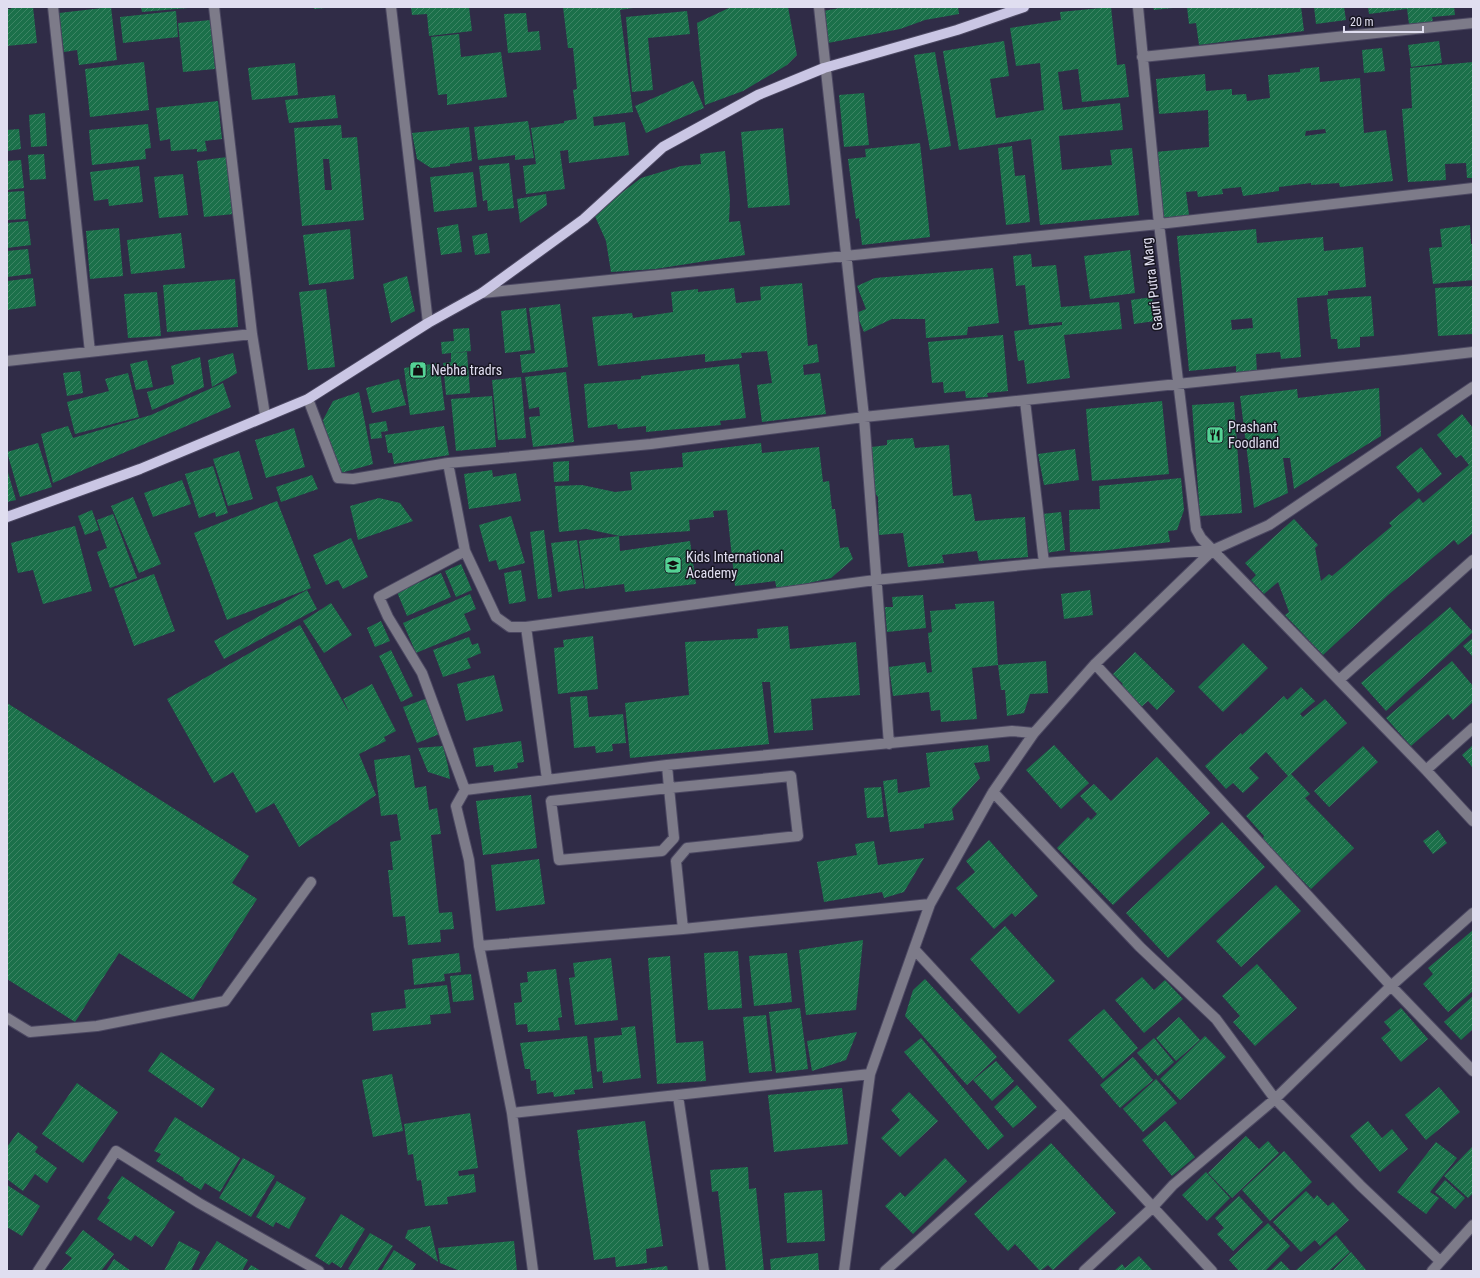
<svg xmlns="http://www.w3.org/2000/svg" width="1480" height="1278" font-family="'Roboto Condensed',sans-serif">
<defs>
<pattern id="building-hatch" width="6" height="6" patternUnits="userSpaceOnUse"><rect width="6" height="6" fill="#1b704a"/><path d="M-1 1l2-2M0 6l6-6M5 7l2-2" fill="none" stroke="#3c8464"/></pattern>
</defs>
<rect width="100%" height="100%" fill="#302c47"/>
<path fill="url(#building-hatch)" fill-rule="evenodd" d="M11 7H33L37 43 7 46V9H11Z
M111 7 117 60 79 65 77 50 64 52 59 13Z
M141 7H188V8L142 12Z
M314 7H324L325 8 314 9Z
M411 7H469L472 31 429 36 427 14 412 15Z
M563 7H640L620 10 633 112 593 117 594 126 625 122 629 155 569 163 568 150 560 151 565 189 526 194 523 166 536 164 531 128 564 123V121L577 119 573 90 577 89 573 48H568Z
M731 7H788L797 55 787 65 743 91 705 105 697 23Z
M845 7H958L959 14 925 20 900 29 828 43 823 11Z
M1111 7 1117 65 1125 64 1129 97 1082 102 1078 69 1058 72 1063 110 1120 103 1123 130 1059 136 1062 170 1112 165 1110 150 1132 148 1139 215 1040 225 1031 139 959 150 943 51 1004 41 1009 76 990 79 996 118 1044 110 1040 63 1016 66 1010 28 1061 20 1060 12Z
M1153 7H1173V8L1154 10Z
M1187 7H1301L1304 31 1199 45 1196 23 1189 24Z
M1314 7H1344L1346 20 1316 24Z
M1368 7H1454L1455 15 1432 17 1433 22 1409 24 1407 9 1369 14Z
M176 11 178 37 123 43 120 17Z
M687 11 690 34 648 38 653 90 632 92 626 17Z
M526 13 528 32 539 31 541 50 508 53 504 14Z
M211 20 215 69 183 72 178 23Z
M459 34 461 57 501 52 507 97 447 105V94L438 95 431 37Z
M1439 41 1442 63 1411 67 1408 45Z
M1382 48 1385 71 1364 73 1362 50Z
M935 52 951 146 930 150 914 55Z
M144 62 149 110 90 117 85 69Z
M1473 62V178H1467L1466 163 1445 164 1446 180 1408 182 1402 109 1412 108 1410 68Z
M295 63 298 95 252 100 248 68Z
M1319 67 1320 82 1360 78 1364 133 1386 130 1393 181 1340 187 1339 183 1311 185V183L1279 187V191L1243 196 1241 187 1222 189 1223 194 1198 197 1197 191 1186 192 1189 215 1163 218 1155 152 1209 147 1208 110 1159 114 1156 79 1205 74 1206 91 1232 89V95L1246 94 1247 101 1270 98 1268 75 1300 72V69ZM1325 129 1326 133 1305 136 1306 131Z
M693 81 704 108 646 133 635 106Z
M864 93 869 145 844 147 839 95Z
M335 95 338 118 289 123 285 100Z
M218 101 222 139 205 141 207 151 197 152V149L171 151 170 139 160 141 156 108Z
M45 113 47 146 31 147 29 115Z
M528 121 534 158 515 160V155L478 160 474 127Z
M148 124 151 148 145 149 146 159 92 165 89 130Z
M341 125 342 138 357 137 364 220 302 226 294 128ZM323 159H329L332 190H325Z
M469 127 472 161 450 164V166L431 168 417 159 412 133Z
M783 128 790 205 748 208 741 132Z
M19 129 21 149 7 151V130Z
M920 143 930 237 862 245 859 218 856 219 848 159 866 157 865 149Z
M1012 146 1015 176 1025 175 1030 222 1006 225 998 148Z
M725 151 730 199 729 222 740 221 745 255 655 269 611 272 606 241 594 214 641 178 681 166 701 164 700 154Z
M44 154 46 179 30 180 28 155Z
M227 157 234 214 204 217 197 161Z
M21 160 24 188 7 190V161Z
M509 163 514 208 488 211 487 200 483 201 479 166Z
M139 166 143 202 109 206 108 199 94 201 90 172Z
M473 172 477 207 434 212 430 177Z
M183 174 188 215 159 218 154 177Z
M24 191 26 219 7 220V192Z
M546 194 547 205 520 223 517 199Z
M28 221 31 245 7 248V223Z
M458 224 462 252 441 255 437 228Z
M1470 225 1471 244H1473V280L1433 284 1429 248 1442 247 1440 229Z
M119 228 123 276 90 279 86 231Z
M350 229 354 279 309 285 303 235Z
M1256 229 1257 243 1323 237 1324 251 1363 247 1366 287 1328 291V295L1297 298 1301 357 1281 359 1280 352 1256 354 1257 373 1236 374V366L1189 371 1177 236ZM1252 318 1253 328 1232 330 1231 320Z
M181 233 185 268 131 274 127 240Z
M487 233 490 253 475 255 472 236Z
M28 249 31 274 7 277V251Z
M1130 250 1135 293 1090 299 1084 256Z
M1031 254 1032 267 1056 265 1061 307 1119 302 1122 329 1064 335 1070 378 1027 384 1024 360 1018 361 1014 331 1062 325V322L1029 325 1025 285 1016 286 1013 256Z
M993 268 999 323 968 327 967 335 926 338 925 319H892L864 332 856 313 866 309 857 286 875 278Z
M407 276 415 311 391 323 383 284Z
M33 278 36 306 7 310V281Z
M235 279 238 327 167 332 163 285Z
M802 283 808 346 817 344 819 362 803 365 804 375 820 373 826 414 762 422 757 385 772 383 767 351 741 353 742 358 705 362V354L598 366 592 317 632 313 633 318 673 312 671 292 698 289V292L734 288 736 303 761 300 760 287Z
M1473 286V334L1438 336 1435 288Z
M326 289 335 367 308 370 299 292Z
M157 292 161 336 128 338 124 294Z
M1371 296 1374 336 1360 337V347L1338 349 1337 339H1331L1327 299Z
M1152 297 1155 321 1134 324 1131 300Z
M560 304 568 367 522 373 520 355 535 353 529 308Z
M526 308 531 350 505 353 501 311Z
M469 328 471 351 452 353 467 352 470 393 446 395 443 363 451 362V353L442 354 441 342 454 341 453 329Z
M1003 335 1008 391 987 393 988 397 966 398 965 391 944 393 943 382 932 383 928 342Z
M233 353 237 373 212 387 208 360Z
M200 357 204 387 152 410 147 392 174 384 171 366Z
M147 360 153 387 136 390 130 364Z
M439 363 445 410 410 415 404 368Z
M739 364 746 418 720 421 721 425 646 432V426L618 429 617 424 588 428 584 384 641 379V376Z
M80 371 83 393 67 396 63 373Z
M566 372 574 442 533 447 529 417 540 416 539 407 529 409 525 377Z
M128 373 139 417 75 434 67 402 109 391 105 379Z
M521 377 526 438 498 440 492 380Z
M399 379 406 405 372 413 366 388Z
M223 383 231 407 53 483 41 434 68 426 73 438 151 415Z
M1379 388 1381 436 1294 489 1290 458H1283L1288 493 1254 508 1240 396 1297 389 1298 398Z
M359 392 373 464 337 474 323 420 333 401Z
M492 396 496 447 456 451 451 399Z
M1162 401 1169 474 1092 481 1086 409Z
M1234 402 1242 513 1200 516 1192 405Z
M1462 414 1473 428V533L1458 545 1454 540 1388 595 1323 655 1285 615 1289 612 1278 582 1264 594 1251 580 1256 575 1245 563 1294 519 1318 545 1315 548 1321 581 1329 574 1332 576 1392 526 1389 523 1419 498 1423 503 1469 465 1461 455 1456 458 1437 435Z
M386 421 388 431 381 432 382 438 371 439 369 424Z
M444 426 449 455 394 464 392 453H388L385 435Z
M294 428 305 467 266 478 255 440Z
M913 438 915 448 949 445 953 496 971 494 975 521 1025 517 1028 557 979 561 977 551 942 555 944 563 908 567 903 533 879 535 878 497 871 488 872 447 887 445V440Z
M38 443 52 487 20 497 7 452Z
M761 443 762 453 819 447 823 482 829 481 832 509H835L840 548 848 547 853 559 831 578 777 590 775 581 735 586 727 510 713 511 714 517 689 520 690 531 620 536 586 529 559 532 555 486 582 485 615 492 632 490 630 472 683 467 682 453Z
M1421 447 1442 474 1418 493 1396 467Z
M1075 449 1079 480 1044 485 1038 454Z
M239 451 253 499 228 506 213 459Z
M569 461V481L554 482 553 462Z
M213 466 228 513 216 517 215 512 199 518 185 474Z
M7 469 16 500 7 502Z
M492 470 493 477 516 473 521 501 469 509 464 474Z
M312 475 318 489 281 502 276 487Z
M1181 478 1184 510 1177 530 1168 531 1170 542 1101 551 1070 552 1069 510 1100 509 1099 486Z
M182 480 191 504 153 517 144 493Z
M133 497 161 564 139 573 111 506Z
M379 498 400 503 413 521 358 540 350 506Z
M277 501 311 588 227 620 194 533Z
M92 510 99 530 85 535 78 516Z
M1061 512 1065 550 1046 553 1042 514Z
M113 514 137 578 110 588 97 552 107 548 97 520Z
M511 516 525 563 499 570 496 560 489 562 479 525Z
M75 526 92 591 43 604 33 570 18 573 11 543Z
M544 530 552 597 538 599 530 532Z
M619 536 620 551 690 541 696 584 625 592 624 584 585 589 579 541Z
M351 538 368 577 343 589 338 580 326 585 313 555Z
M577 540 584 588 558 592 551 543Z
M461 564 472 590 456 597 445 571Z
M521 570 526 601 509 604 504 573Z
M441 573 451 597 407 616 397 592Z
M154 574 175 631 134 646 114 589Z
M307 590 317 609 224 659 214 641Z
M1090 590 1093 615 1064 619 1061 594Z
M470 594 476 609 464 614 471 630 416 653 403 623Z
M923 595 926 628 887 632 885 607H893L892 597Z
M994 601 998 665 972 668 977 719 941 722 940 710 931 711 929 692 893 696 889 667 925 662 927 673 932 672 928 633 932 632 930 611 956 609 955 604Z
M331 603 352 635 324 653 303 621Z
M1450 607 1473 632 1386 711 1361 683Z
M381 621 390 641 375 647 367 628Z
M300 625 347 709 342 712 347 709 349 712 343 699 372 684 396 731 384 737 386 741 359 754 376 795 299 847 274 803 256 813 233 772 214 783 167 699Z
M788 626 790 649 856 642 860 695 811 699 813 730 774 733 770 682H762L769 744 630 758 625 703 689 695 685 642 758 638 757 629Z
M593 636 598 689 558 694 554 648 564 647 563 640Z
M469 637 472 645 478 643 481 653 467 659 471 668 443 677 433 650Z
M1473 638V657L1463 646Z
M1243 643 1268 668 1223 712 1198 687Z
M391 650 413 696 401 702 379 656Z
M1135 652 1175 691 1157 710 1148 701 1139 709 1118 688 1123 684 1113 674Z
M1046 661 1048 693 1030 694 1024 713 1007 716 1005 690H1001L998 665Z
M1452 661 1473 686V702L1453 720 1448 714 1411 746 1386 718Z
M494 675 503 711 466 721 457 684Z
M1301 687 1315 701 1300 714 1303 717 1325 699 1347 723 1291 774 1310 794 1305 798 1354 848 1311 889 1262 840 1264 836 1246 816 1288 776 1266 752 1249 768 1259 778 1243 793 1233 783 1226 789 1205 766 1241 733 1242 735 1284 696 1287 700Z
M587 696 589 717 623 714 626 743 612 744 613 751 596 753 595 746 574 748 570 697Z
M428 698 442 733 417 743 403 707Z
M7 703 249 856 232 883 257 899 193 1000 119 953 75 1022 7 979Z
M521 741 524 762 517 763 518 768 494 772 493 765 476 767 473 748Z
M988 745 990 761 974 763 980 778 952 809 954 820 924 824V828L890 832 883 781 897 779 898 793 930 787 926 753Z
M1054 745 1089 783 1061 809 1026 770Z
M1473 745V768L1462 755Z
M443 746 448 766 450 779 428 772 418 748Z
M1363 746 1378 762 1329 807 1314 791Z
M410 755 415 788 426 786 429 810 437 808 441 834 431 835 439 913 452 912 454 929 440 930 441 942 408 945 405 916 393 917 388 870H393L390 842 401 840 397 814 381 816 374 760Z
M1157 757 1210 813 1113 905 1057 848 1088 817 1091 820 1097 814 1080 796 1094 784 1111 801Z
M881 787 884 817 867 818 864 788Z
M531 795 537 848 483 855 476 801Z
M1222 822 1265 867 1168 958 1126 913Z
M1438 830 1447 843 1433 854 1423 841Z
M989 840 1038 896 1015 917 1012 913 994 929 956 888 975 872 966 861Z
M874 841 878 865 924 858 904 892 884 898 882 892 824 902 817 862 857 855 855 844Z
M539 859 545 904 496 911 491 865Z
M1276 885 1301 911 1241 967 1216 941Z
M1005 926 1055 981 1019 1014 970 959Z
M1473 930V991L1448 1012 1423 984 1433 974 1428 968Z
M863 940 856 1010 806 1015 799 950Z
M738 951 742 1008 708 1010 704 953Z
M459 953 461 972 444 974 445 981 414 985 412 959Z
M787 953 792 1002 754 1006 749 956Z
M670 956 676 1043 703 1041 706 1081 657 1084 648 958Z
M611 958 618 1020 575 1025 569 978 575 977 573 963Z
M1257 964 1297 1008 1255 1046 1233 1022 1240 1016 1222 996Z
M556 969 562 1017 558 1018 560 1030 528 1032 527 1024 516 1025 514 1003 522 1002 520 983 528 982 527 972Z
M471 974 474 1000 453 1002 450 976Z
M1142 977 1154 990 1165 980 1183 999 1144 1033 1115 1000Z
M925 979 997 1057 967 1085 905 1016 913 990Z
M447 985 451 1013 430 1015 431 1024 373 1031 371 1013 406 1008 404 990Z
M1473 996V1029L1461 1040 1444 1022Z
M800 1008 808 1069 776 1073 769 1012Z
M1401 1008 1428 1039 1401 1062 1381 1038 1391 1030 1384 1022Z
M1104 1009 1138 1048 1103 1079 1068 1040Z
M766 1015 772 1071 749 1073 743 1017Z
M1179 1017 1200 1040 1176 1061 1156 1038Z
M635 1026 641 1078 603 1083 602 1071 597 1072 594 1038 622 1035 621 1028Z
M857 1032 846 1060 812 1071 807 1041Z
M587 1036 593 1088 574 1090 575 1094 554 1097 553 1092 537 1094 536 1080 531 1081 530 1069H525L520 1043Z
M1205 1036 1226 1057 1180 1100 1160 1079Z
M921 1038 1004 1136 988 1150 904 1052Z
M1154 1038 1174 1062 1158 1076 1137 1053Z
M161 1052 215 1089 202 1108 148 1071Z
M1133 1057 1153 1080 1120 1108 1100 1085Z
M996 1061 1014 1081 992 1101 973 1080Z
M392 1074 403 1131 373 1137 362 1080Z
M1156 1079 1177 1103 1143 1132 1123 1109Z
M77 1083 118 1112 83 1163 42 1134Z
M1017 1085 1037 1107 1013 1128 994 1107Z
M1439 1087 1460 1112 1426 1140 1405 1115Z
M842 1088 848 1144 774 1152 768 1095Z
M909 1092 938 1121 900 1157 881 1138 900 1120 891 1110Z
M470 1113 478 1168 458 1171 459 1176 474 1174 476 1192 447 1197 448 1204 425 1206 421 1180 417 1181 413 1154 408 1155 404 1124Z
M175 1117 240 1158 220 1192 205 1183 201 1190 183 1179 184 1178 156 1161 161 1154 154 1151Z
M645 1121 663 1246 646 1249 647 1263 616 1267 615 1257 594 1260 578 1150H580L577 1130Z
M1165 1121 1195 1157 1172 1176 1142 1140Z
M1368 1121 1382 1138 1392 1129 1408 1149 1380 1172 1350 1136Z
M18 1132 38 1147 35 1152 57 1168 47 1183 35 1174 23 1191 7 1179V1147Z
M1246 1136 1259 1149 1268 1141 1279 1153 1232 1198 1208 1173Z
M1436 1142 1457 1158 1430 1192 1439 1198 1426 1214 1397 1192Z
M1051 1143 1116 1213 1053 1270 1048 1265 1040 1271 1015 1244 1008 1251 974 1214Z
M1473 1146V1193L1468 1198 1444 1176Z
M1284 1151 1312 1182 1270 1221 1242 1190Z
M243 1158 275 1176 251 1217 219 1198Z
M945 1158 967 1181 913 1234 885 1206 900 1192 905 1197Z
M748 1167 749 1189 756 1188 764 1271H726L718 1191 712 1192 710 1170Z
M1206 1172 1230 1198 1207 1221 1182 1195Z
M122 1176 175 1212 152 1247 135 1235 131 1241 97 1219 110 1200 107 1198Z
M1445 1180 1465 1198 1455 1209 1435 1192Z
M277 1181 306 1198 289 1229 276 1222 273 1227 256 1217Z
M7 1185 40 1206 22 1236 7 1227Z
M822 1190 825 1241 787 1243 784 1193Z
M1306 1191 1314 1199 1317 1195 1328 1206 1333 1202 1349 1220 1320 1246 1315 1240 1301 1252 1273 1222Z
M1239 1196 1263 1222 1233 1251 1217 1234 1224 1228 1215 1218Z
M341 1214 365 1229 341 1268 332 1262 329 1265 315 1256Z
M1268 1223 1290 1246 1265 1271H1239L1229 1260Z
M430 1226 438 1262 405 1238 408 1230Z
M83 1230 114 1254 101 1271H61L72 1258 65 1253Z
M370 1233 393 1246 377 1271H352L348 1269Z
M1336 1235 1350 1252 1329 1271H1295Z
M179 1241 200 1252 191 1271H164Z
M217 1241 248 1260 242 1271H198Z
M514 1241 517 1271H460L440 1263 438 1248Z
M394 1250 416 1264 412 1271H381Z
M1351 1252 1367 1271H1332Z
M818 1253 819 1271H771L770 1259Z
M1139 1256 1153 1271H1114L1122 1264 1125 1268Z
M114 1259 131 1271H106Z
M1281 1261 1291 1271H1270Z
M251 1265 261 1271H247Z
M667 1266 668 1271H638V1270Z"/>
<g fill="none" stroke-linecap="round" stroke-linejoin="round">
<defs>
<path id="minor" d="M53 7 90 352
M214 7 252 334 265 415
M391 7 428 323
M819 7 864 417 889 744
M1138 7 1159 224 1196 529 1201 538 1426 770 1473 821
M1142 57 1473 23
M482 293 1159 224 1473 188
M7 361 252 334
M308 399 338 478 353 479 448 463 651 444 864 417 1404 360 1473 352
M1025 401 1044 563
M448 463 465 551 379 597 388 617 422 673 465 790
M465 551 496 617 510 627H526L547 779
M526 627 875 580 1044 563 1213 550
M1095 664 1391 986 1473 1071
M1339 680 1473 560
M667 765 669 788 791 776 798 836 687 848 676 861 683 929
M1426 770 1473 728
M669 788 674 838 662 851 559 860 551 801Z
M993 792 1140 947 1216 1019 1275 1099 1360 1185 1440 1261
M479 946 683 929 930 904
M914 949 1212 1271
M7 1018 30 1032 97 1026 225 1001 311 882
M678 1096 704 1271
M512 1113 870 1074
M38 1271 116 1151 199 1203 319 1271
M533 1271 512 1113 479 946 469 860 456 806 465 790 667 765 1012 731 1034 733
M844 1271 870 1074 914 949 930 904 993 792 1034 733 1095 664 1213 550 1269 525 1473 387
M885 1271 1064 1111
M1084 1271 1152 1208 1173 1185 1275 1099 1391 986 1473 913
M1432 1271 1473 1225"/>
<path id="major" d="M7 517 140 469 308 399 428 323 482 293 584 219 663 147 758 95 824 68 957 30 1024 7"/>
</defs>
<use href="#minor" stroke="#4c4862" stroke-width="12"/>
<use href="#major" stroke="#4c4862" stroke-width="12"/>
<use href="#minor" stroke="#7d7b89" stroke-width="10"/>
<use href="#major" stroke="#cac6e4" stroke-width="10"/>
</g>
<defs>
<symbol id="shop-square" viewBox="-11 -11 22 22"><rect x="-9" y="-9" width="18" height="18" rx="4" fill="#54d395" stroke="#181622"/><path d="M-5-2.5h2.3a2.7 3.5 0 0 1 5.4 0H5L5.5 6h-11ZM-1.5-2.5h3a1.5 2.3 0 0 0-3 0Z" fill="#111"/></symbol>
<symbol id="restaurant-square" viewBox="-11 -11 22 22"><rect x="-9" y="-9" width="18" height="18" rx="4" fill="#54d395" stroke="#181622"/><path d="M-5-6h1v4h1v-4h1v4h1v-4h1v5L-1.5 .5V6h-2V.5L-5-1ZM5-6V6H3V1.5H1.5Q1.5-4 5-6Z" fill="#111"/></symbol>
<symbol id="school-square" viewBox="-11 -11 22 22"><rect x="-9" y="-9" width="18" height="18" rx="4" fill="#54d395" stroke="#181622"/><path d="M0-5L7-2L0 1L-7-2ZM-4 1L0 2.5L4 1V4Q0 6-4 4Z" fill="#111"/></symbol>
</defs>
<g fill-rule="evenodd">
<use href="#shop-square" x="408" y="360" width="20" height="20"/>
<use href="#restaurant-square" x="1205" y="425" width="20" height="20"/>
<use href="#school-square" x="663" y="555" width="20" height="20"/>
</g>
<g text-anchor="middle" dominant-baseline="central" stroke-width="3" stroke-linejoin="round" paint-order="stroke">
<g font-size="14" fill="#e0def0" stroke="#181622">
<text transform="translate(1152 284) rotate(-97)">Gauri Putra Marg</text>
</g>
<g font-size="14" fill="#e0def0" stroke="#181622" text-anchor="start">
<text x="431" y="370">Nebha tradrs</text>
<text x="1228" y="427">Prashant<tspan x="1228" dy="16">Foodland</tspan></text>
<text x="686" y="557">Kids International<tspan x="686" dy="16">Academy</tspan></text>
</g>
</g>
<rect width="1480" height="1278" fill="none" stroke="#e0def0" stroke-width="16"/>
<path d="M1344 26v6h79v-6" fill="none" stroke="#e0def0" stroke-width="2"/>
<text x="1350" y="26" font-size="12" fill="#e0def0" stroke="#181622" stroke-width="3" paint-order="stroke">20 m</text>
</svg>
